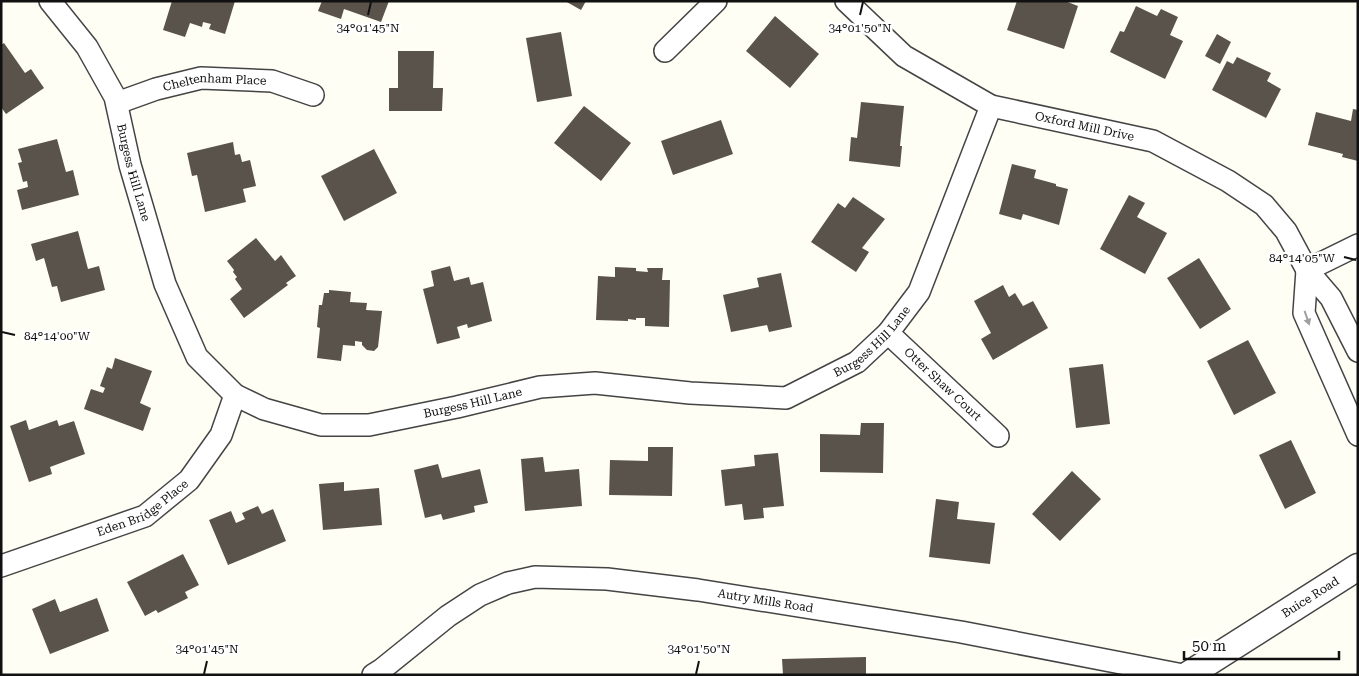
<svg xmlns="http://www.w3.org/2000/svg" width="1359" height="676" font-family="'Roboto Serif',serif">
<rect width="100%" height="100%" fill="#fffef4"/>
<path fill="#5a534c" d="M172 1H235L225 34 209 29 211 24 203 22 202 27 190 23 185 37 163 30Z
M322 1H389L381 22 344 9 341 19 318 11Z
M565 1H586L581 10Z
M1017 1H1065L1078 6 1064 49 1007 30Z
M1136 6 1157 16 1161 9 1178 17 1170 35 1183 41 1165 79 1110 52 1120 31 1124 32Z
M775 16 819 54 790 88 746 51Z
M561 32 572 96 537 102 526 38Z
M1217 34 1231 42 1220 64 1205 56Z
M4 43 25 73 31 69 44 88 6 114 1 107V45Z
M398 51H434L433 88H443L442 111H389V88H398Z
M1237 57 1271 73 1267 81 1281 89 1266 118 1212 90 1227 61 1233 64Z
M861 102 904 106 900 146H902L900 167 849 161 851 137 857 138Z
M584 106 631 143 601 181 554 143Z
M1353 109 1358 110V161L1342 157 1343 154 1308 145 1316 112 1351 121Z
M721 120 733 154 673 175 661 141Z
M57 139 66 172 73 170 79 195 22 210 17 190 28 187 27 181 23 182 18 163 22 162 18 149Z
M233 142 235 155 240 154 242 162 250 160 256 186 243 189 246 202 205 212 197 175 192 176 187 153Z
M374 149 397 193 344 221 321 176Z
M1012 164 1036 170 1034 178 1056 184V186L1068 189 1059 225 1023 214 1021 220 999 214Z
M1129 195 1145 203 1137 217 1167 233 1145 274 1100 249Z
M853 197 885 219 862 248 869 252 856 272 811 242 838 203 845 208Z
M78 231 88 269 99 266 105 290 61 302 57 286 52 287 44 258 36 261 31 244Z
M256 238 275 261 281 255 296 276 286 283 288 285 244 318 230 299 242 289 235 279 237 277 233 272 234 270 227 261Z
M1199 258 1231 309 1200 329 1167 278Z
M450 266 454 281 469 277 471 285 483 282 492 321 468 328 467 324 457 327 460 338 437 344 423 289 434 286 431 271Z
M615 267 636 268V271L648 272 647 268H663L662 280H670L669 327 645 326V318H636V320L628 319V321L596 320 598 276 615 277Z
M781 273 792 327 769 332 767 325 731 332 723 295 759 287 757 278Z
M1003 285 1009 297 1015 293 1023 306 1033 301 1048 328 993 360 981 339 991 333 974 301Z
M329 290 351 292 350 302 367 303 366 310 382 311 378 347 374 351 367 350 362 345V342L355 341V346L343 345 341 361 317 358 320 328 317 327 319 305H322L324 293H329Z
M1248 340 1276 393 1234 415 1207 361Z
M115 358 152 371 140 403 151 408 143 431 84 409 91 389 103 393 105 388 100 386 107 367 112 369Z
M1103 364 1110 424 1076 428 1069 368Z
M26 420 29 430 57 420 59 426 74 421 85 454 50 467 52 474 29 482 10 426Z
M861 423H884L883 473 820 472V434L860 435Z
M1291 440 1316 493 1285 509 1259 455Z
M648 447H673L672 496 609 495 610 460 648 461Z
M778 453 784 506 763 508 764 518 744 520 742 504 725 506 721 470 755 466 754 455Z
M543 457 545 472 579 469 582 506 525 511 521 459Z
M438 464 442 478 480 469 488 503 474 506 475 512 443 520 441 514 425 518 414 470Z
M1072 471 1101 499 1060 541 1032 514Z
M344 482V491L379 488 382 525 323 530 319 484Z
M936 499 959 502 957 519 995 523 990 564 929 557Z
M258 506 262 514 273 509 286 541 228 565 209 520 231 511 236 523 245 519 242 513Z
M183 554 199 585 185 592 188 598 158 613 156 610 145 616 127 582Z
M97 598 109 631 50 654 32 609 55 599 60 612Z
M866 657V675H783L782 659Z"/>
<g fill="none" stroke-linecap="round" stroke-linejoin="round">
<defs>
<g id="minor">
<path id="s1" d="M50 1 87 47 115 97 130 165 165 284 197 357 235 395 264 409 321 425H369L457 407 540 387 595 383 690 393 786 398 857 362 888 333 919 292 991 106"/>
<path id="s2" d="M846 1 904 56 991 106 1153 141 1228 181 1264 205 1286 231 1307 270 1331 298 1358 351"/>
<path d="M665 51 716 1"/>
<path id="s3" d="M117 103 156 89 201 78 272 81 313 95"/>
<path d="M1307 270 1304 313 1358 435"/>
<path d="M1307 270 1358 245"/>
<path id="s4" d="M888 333 998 436"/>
<path id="s5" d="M1 566 145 516 189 480 221 435 235 395"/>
<path id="s6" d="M373 675 381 670 448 616 480 595 508 583 535 577 607 579 698 590 961 632 1183 675"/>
</g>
<g id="tertiary">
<path id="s7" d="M1188 675 1358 567"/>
</g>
</defs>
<use href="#minor" stroke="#444" stroke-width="24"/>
<use href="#tertiary" stroke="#444" stroke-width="29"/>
<use href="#minor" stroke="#fff" stroke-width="21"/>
<use href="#tertiary" stroke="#fff" stroke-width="26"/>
</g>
<defs><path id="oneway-solid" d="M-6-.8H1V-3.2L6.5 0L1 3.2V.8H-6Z" transform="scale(1.25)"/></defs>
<use fill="#a0a0a0" href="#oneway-solid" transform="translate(1307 318) rotate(71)"/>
<path fill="none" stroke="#111" stroke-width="2" d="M368 15 371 2M860 15 863 2M1344 257 1356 260M2 332 15 335M204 674 207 661M696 674 699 661"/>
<g text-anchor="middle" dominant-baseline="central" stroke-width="5" stroke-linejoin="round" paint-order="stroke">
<g font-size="12" fill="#111" stroke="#fff">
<text stroke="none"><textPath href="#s3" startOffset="101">Cheltenham Place</textPath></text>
<text stroke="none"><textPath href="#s2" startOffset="276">Oxford Mill Drive</textPath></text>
<text stroke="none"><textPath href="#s1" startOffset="194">Burgess Hill Lane</textPath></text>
<text stroke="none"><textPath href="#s1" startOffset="1109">Burgess Hill Lane</textPath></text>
<text stroke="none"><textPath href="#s4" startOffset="75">Otter Shaw Court</textPath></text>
<text stroke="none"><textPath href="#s1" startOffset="689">Burgess Hill Lane</textPath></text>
<text stroke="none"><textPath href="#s5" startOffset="154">Eden Bridge Place</textPath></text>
<text stroke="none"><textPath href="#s7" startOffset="145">Buice Road</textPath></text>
<text stroke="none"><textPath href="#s6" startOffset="424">Autry Mills Road</textPath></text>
</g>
</g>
<g font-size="12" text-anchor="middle" fill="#111" stroke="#fff" stroke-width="5" stroke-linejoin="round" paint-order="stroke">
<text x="368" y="32">34°01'45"N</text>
<text x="860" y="32">34°01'50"N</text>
<text x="1302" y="262">84°14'05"W</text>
<text x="57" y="340">84°14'00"W</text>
<text x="207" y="653">34°01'45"N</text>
<text x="699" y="653">34°01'50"N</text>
</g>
<rect width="1359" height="676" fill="none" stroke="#111111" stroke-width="5"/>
<path d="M1184 651v8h155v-8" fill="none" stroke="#111111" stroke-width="2.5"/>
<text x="1192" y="651" font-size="15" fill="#111111" stroke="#ffffff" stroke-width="4" paint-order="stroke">50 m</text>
</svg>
